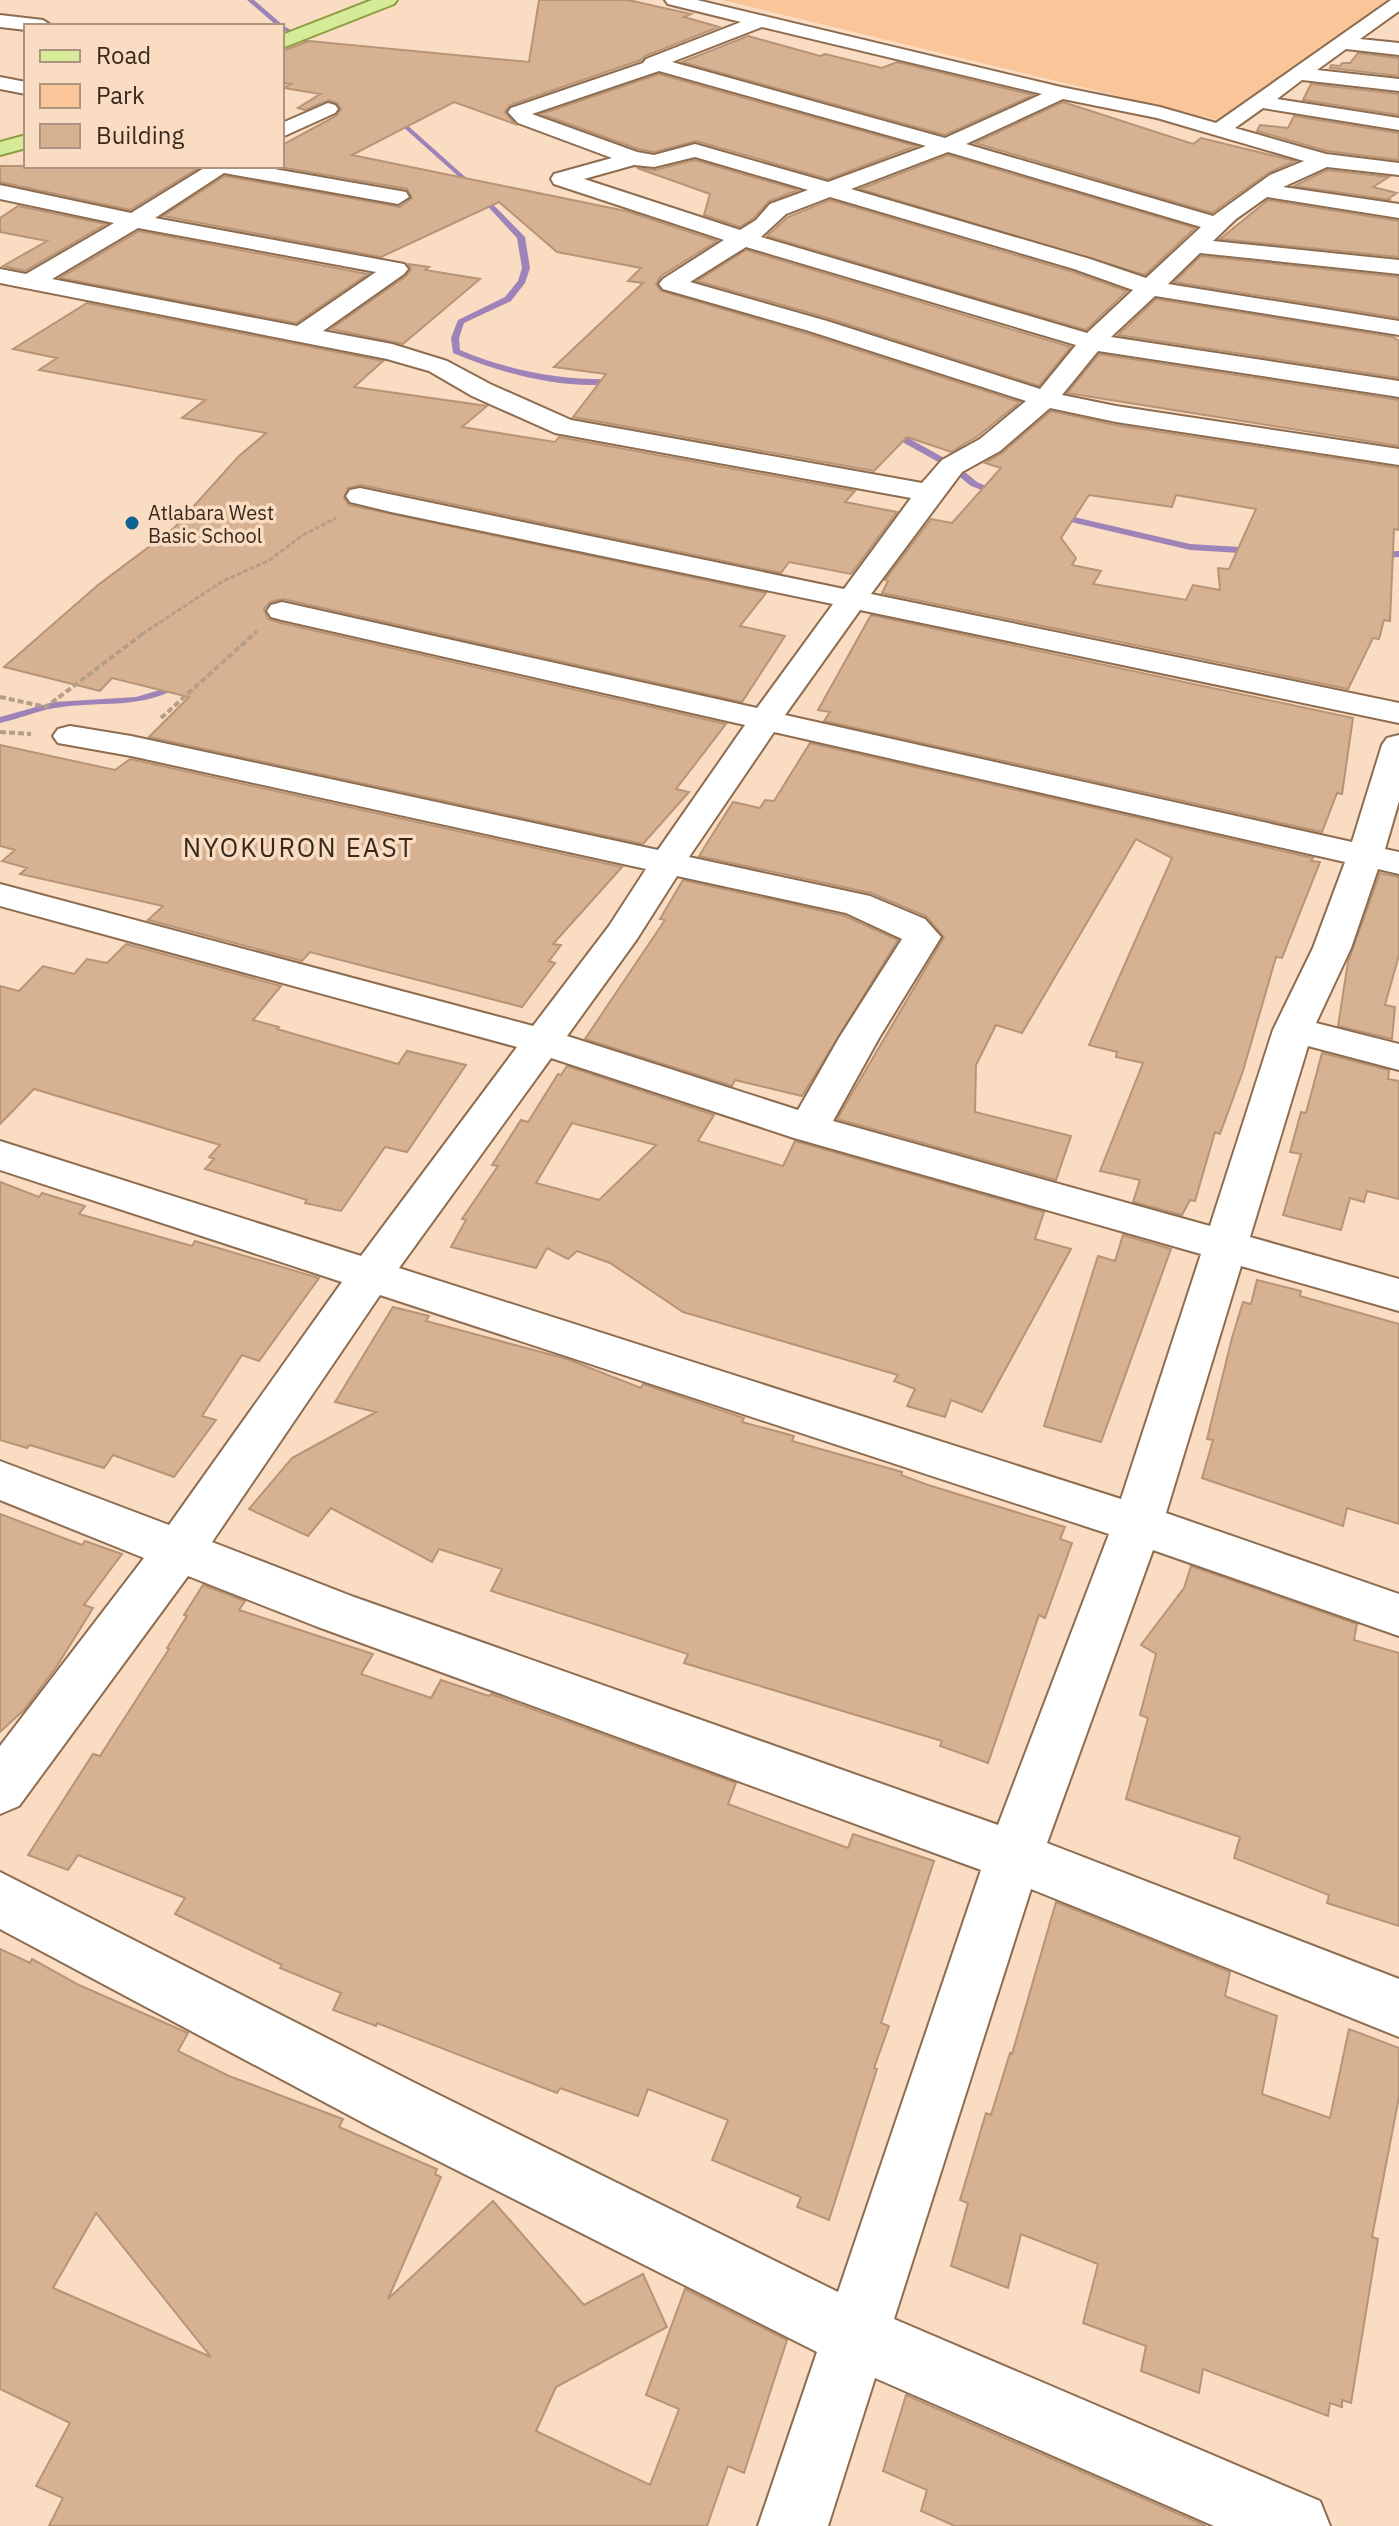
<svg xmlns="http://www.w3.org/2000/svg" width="1399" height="2526" font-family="'IBM Plex Sans',sans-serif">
<rect width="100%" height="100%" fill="#fadcc3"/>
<path fill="#fac599" d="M722 0H1399V4L1226 122Z"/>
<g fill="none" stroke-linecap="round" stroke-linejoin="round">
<path fill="#9e83b8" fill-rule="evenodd" d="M247 0H254L284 26 326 51 321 52 282 29V26H277Z
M392 115H396L472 183 525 237 530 268 525 283 511 301 464 323 459 338 460 350C510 371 563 381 617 379H620V383C565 391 503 374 453 353L451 338 458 320 505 297 518 281 522 268 517 238 468 185 392 117Z
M888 430H894L955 464 977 482 1004 494 1000 497 971 486 949 468 888 434Z
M1057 513 1190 544 1257 548 1262 551 1257 554 1190 550 1054 518V514Z
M1399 551V557L1373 558 1368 555 1373 552Z
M181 679 185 680V684C141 711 102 700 55 708 37 711 18 719 0 723V717L54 702 136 697 163 689Z"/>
</g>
<path fill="#d6b293" stroke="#b79476" stroke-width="2" fill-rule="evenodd" d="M539 0H628L691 14 684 17 719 27 645 56 641 60 510 105 505 112 515 124 454 102 352 155 626 211 717 241 661 276 656 284 661 291 808 334 1020 402 978 436 951 452 907 437 874 471 573 417 606 374 554 367 643 283 628 281 641 268 557 252 499 202 381 257 163 216 225 176 400 207 412 198 407 189 274 166H282V145L336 116 341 109 337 103 329 100 305 110 298 108 320 94 284 88 291 84 282 83V51L309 41 529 62Z
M748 36 820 56 825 54 882 68 897 62 1033 95 945 135 682 62Z
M1358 53 1399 58V76L1330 68 1331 65 1340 66 1342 63H1350Z
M659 74 916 146 828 179 696 141 654 152 638 149 541 114Z
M1311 84 1399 94V115L1303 100Z
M1063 102 1193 144 1201 138 1295 161 1268 173 1212 213 975 143Z
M1294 116 1399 133V160L1327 151 1257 131 1260 125 1288 128Z
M948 155 1195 228 1145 275 860 189Z
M695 160 798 190 769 201 754 218 740 227 704 215 710 194 637 168 655 170Z
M0 166H199L200 167 130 210 0 182Z
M1327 170 1389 177 1373 187 1397 193 1388 199 1391 200 1294 186Z
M830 200 1073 272 1127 291 1086 330 767 236 788 217Z
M1268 200 1399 221V257L1220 239Z
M18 206 106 224 25 271 3 266 47 241 0 232V218Z
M139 231 368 274 296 323 60 278Z
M746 250 1071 347 1039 386 828 318 697 281Z
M1201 256 1399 277V318L1174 282Z
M408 264 429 267 425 270 480 279 403 344 331 329 406 276 411 269Z
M1156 299 1393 337 1399 341V378L1118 335Z
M87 303 383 361 354 387 487 406 462 427 555 442 559 437 855 491 845 502 897 512 851 574 789 562 781 573 361 485 348 488 344 498 349 505 766 593 740 626 785 636 742 702 283 599 270 602 264 609 268 619 281 623 726 724 676 789 689 792 643 844 149 737 189 697 112 678 100 691 4 667 98 585 174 528 239 456 266 433 182 418 205 400 39 370 57 358 13 349Z
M1099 354 1399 400V446L1067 393Z
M1051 411 1115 425 1399 468V530L1394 529 1390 621 1384 620 1379 639 1373 638 1348 689 882 593 888 581 885 580 931 519 952 523 1001 468 985 463 1002 453ZM1089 495 1172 507 1176 495 1256 509 1229 569 1218 568 1220 590 1193 585 1186 600 1093 584 1101 571 1072 565 1076 558 1061 538Z
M871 615 1353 718 1342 794 1337 793 1322 832 824 721 830 712 818 710Z
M810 743 1313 858 1311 861 1320 862 1282 958 1276 957 1243 1071 1220 1134 1215 1132 1195 1201 1190 1200 1182 1215 1133 1202 1140 1180 1100 1171 1143 1063 1116 1057 1117 1052 1089 1045 1172 858 1136 839 1022 1033 996 1025 976 1065 975 1112 1071 1136 1056 1180 837 1119 944 937 926 916 871 893 699 856 733 802 760 808 765 800 774 801Z
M0 745 115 770 130 759 622 867 553 944 561 945 549 961 555 963 522 1007 310 952 302 961 148 920 163 906 20 874 27 868 2 861 15 850 0 846Z
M1380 873 1399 877V955L1385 1005 1395 1007 1392 1039 1338 1026 1348 962Z
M683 880 845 916 898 940 802 1096 735 1080 732 1086 585 1039 665 920 660 919Z
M126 944 281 986 253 1020 279 1027 277 1029 398 1064 407 1051 466 1065 407 1152 385 1147 341 1211 305 1203 307 1200 205 1169 214 1159 209 1157 220 1145 34 1089 0 1124V986L19 991 43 966 74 974 87 959 107 963Z
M1322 1053 1389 1070 1388 1079 1399 1081V1199L1367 1191 1364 1202 1350 1198 1341 1230 1283 1215 1301 1154 1290 1152 1301 1112 1306 1113Z
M567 1066 714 1115 698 1141 783 1166 795 1141 1044 1212 1035 1239 1071 1249 982 1412 951 1400 945 1417 907 1406 915 1389 894 1381 898 1375 683 1312 610 1263 577 1251 568 1259 547 1248 536 1268 451 1247 466 1220 462 1219 498 1166 492 1165 521 1120 528 1122 558 1074 561 1075ZM572 1123 656 1145 599 1200 536 1183Z
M0 1182 39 1197 42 1193 85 1206 79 1214 192 1246 195 1241 319 1278 259 1361 242 1355 202 1416 216 1420 174 1477 113 1455 104 1468 30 1445 27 1448 0 1440Z
M1123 1235 1171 1249 1101 1442 1044 1426 1098 1256 1115 1261Z
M1257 1280 1301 1291 1300 1296 1399 1324V1524L1347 1508 1343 1526 1202 1478 1213 1440 1207 1439 1232 1338 1243 1302 1251 1304Z
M393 1307 429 1316 426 1321 567 1359 641 1388 643 1384 744 1418 742 1422 794 1436 792 1441 902 1472 901 1475 928 1485 1065 1527 1060 1539 1072 1543 1045 1618 1039 1615 988 1763 940 1746 942 1741 684 1663 688 1654 491 1591 502 1569 439 1549 432 1562 331 1508 308 1536 249 1509 292 1458 376 1412 335 1402Z
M0 1514 82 1545 85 1541 122 1554 84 1605 93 1608 57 1666 24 1710 0 1732Z
M1191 1566 1357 1624 1354 1640 1399 1653V1926L1327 1903 1329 1895 1234 1858 1240 1837 1126 1799 1148 1718 1140 1715 1156 1654 1141 1645 1184 1588Z
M203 1585 245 1601 239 1610 373 1654 361 1674 431 1698 441 1680 489 1696 491 1694 736 1783 728 1804 848 1848 853 1834 934 1861 881 2023 889 2026 874 2068 877 2069 829 2220 797 2207 801 2197 712 2160 728 2120 648 2089 638 2116 560 2088 557 2093 377 2023 376 2026 333 2010 341 1993 280 1968 282 1965 175 1914 185 1898 78 1855 68 1870 28 1855 93 1754 100 1756 169 1649 167 1648 187 1616 184 1615Z
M1056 1902 1230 1972 1225 1996 1277 2016 1262 2094 1330 2118 1349 2029 1399 2048V2097L1372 2237 1378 2239 1351 2403 1342 2400V2407L1330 2403 1328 2416 1203 2369 1199 2393 1141 2371 1146 2346 1083 2323 1098 2264 1021 2234 1008 2288 951 2266 968 2203 960 2200 986 2113 991 2115 1010 2053 1012 2054Z
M0 1949 30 1963 32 1959 79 1985 188 2033 178 2051 229 2076 343 2119 339 2127 437 2169 435 2174 441 2177 388 2299 493 2201 584 2305 643 2274 667 2327 556 2387 536 2431 650 2485 679 2409 646 2395 685 2289 787 2340 744 2473 728 2466 707 2526H49L63 2498 36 2486 70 2423 0 2389ZM96 2213 211 2357 53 2288Z
M906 2395 1206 2526H955L921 2511 927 2490 883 2471Z"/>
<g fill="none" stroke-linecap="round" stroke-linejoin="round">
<defs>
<path id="minor" d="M665 0H697L1061 87 1160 107 1216 123 1391 0H1399V11L1360 39 1399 43V55L1346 49 1317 70 1399 79V91L1302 80 1277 99 1399 118V130L1263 108 1235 128 1326 154 1399 163V175L1327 167 1283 187 1399 204V218L1267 197 1236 219 1213 241 1399 260V274L1200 253 1168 284 1399 321V335L1155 296 1111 337 1399 381V397L1098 351 1062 395 1116 406 1399 449V465L1116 422 1050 408 1000 451 962 472 871 594 1399 703V723L860 610 785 715 1352 842 1382 745 1387 738 1399 735V801L1385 849 1399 852V874L1378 869 1351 948 1316 1023 1399 1044V1070L1308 1046 1250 1237 1399 1279V1311L1241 1266 1166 1513 1399 1594V1636L1153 1550 1047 1843 1399 1979V2037L1031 1889 894 2319 1320 2501 1330 2526H1214L875 2378 828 2526H758L817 2352 371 2127 0 1929V1872L415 2083 838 2292 981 1870 318 1627 188 1576 19 1806 0 1814V1746L144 1558 0 1500V1461L169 1525 342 1282 0 1170V1141L361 1256 517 1047 0 906V884L533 1026 609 926 646 869 131 756 58 743 53 736 58 729 70 726 131 736 658 850 745 725 282 620 271 617 267 611 271 605 282 602 757 708 833 604 391 512 350 502 346 496 350 490 360 488 844 589 911 498 555 433 472 396 429 371 387 359 0 283V269L26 274 114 223 0 199V185L131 213 204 168 202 166H257L406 192 409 197 398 204 224 173 155 218 404 264 408 269 404 274 323 331 392 344 447 361 490 384 571 420 922 483 942 460 980 439 1026 401 809 331 663 289 659 284 663 279 724 240 554 184 551 179 554 174 612 158 518 123 508 112 511 108 643 63 646 59 741 22 668 4ZM762 27 1042 94 945 138 672 62ZM659 71 926 146 828 182 695 144 654 155 637 152 532 114ZM1063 99 1157 118 1304 161 1270 175 1213 216 966 144ZM948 152 1201 227 1146 278 1090 259 851 189ZM695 157 808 190 770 204 756 220 740 230 584 179 634 165 654 167ZM830 197 1074 269 1133 290 1087 333 761 237 786 214ZM138 228 376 272 297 326 52 279ZM746 247 1076 345 1040 389 827 321 690 282ZM774 732 1345 862 1313 948 1273 1030 1210 1226 833 1121 879 1038 941 937 925 919 870 896 689 857ZM677 876 846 913 902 939 839 1038 798 1110 567 1036 637 939ZM551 1058 794 1138 1201 1254 1121 1499 399 1268ZM380 1295 1109 1534 998 1825 354 1597 212 1542Z
M0 15 43 20 52 26H26V30L0 27Z
M0 77 26 82V94L0 89Z
M328 103 335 105 338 109 335 113 282 137V123Z"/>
<path id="major" d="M372 0H397L394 4 282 48V35Z
M26 135V148L0 155V142Z"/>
</defs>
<use href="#minor" stroke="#8d6c4f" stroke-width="4"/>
<use href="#major" stroke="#8d9e41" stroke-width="4"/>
<path stroke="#b59d88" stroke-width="3" stroke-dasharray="5 2" stroke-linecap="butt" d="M142 634 223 581 268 561 303 535 336 518
M254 634 257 631"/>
<path stroke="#b59d88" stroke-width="4" stroke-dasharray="6 3" stroke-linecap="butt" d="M0 697 46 707 145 632
M161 718 256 632
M0 732 31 734"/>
<use href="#minor" fill="#fff" fill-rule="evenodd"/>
<use href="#major" fill="#d6eb98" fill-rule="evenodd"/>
</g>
<circle fill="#0e6395" stroke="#fadcc3" stroke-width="3" cx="132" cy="523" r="8"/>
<g text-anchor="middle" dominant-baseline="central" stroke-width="7" stroke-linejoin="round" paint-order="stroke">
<g font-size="20" fill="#38291d" stroke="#fadcc3" text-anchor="start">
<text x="148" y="512">Atlabara West<tspan x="148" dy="23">Basic School</tspan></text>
</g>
<g font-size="26" letter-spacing="2" fill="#38291d" stroke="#fadcc3">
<text x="299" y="847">NYOKURON EAST</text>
</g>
</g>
<rect x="24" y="24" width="260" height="144" fill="#fadcc3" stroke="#ac9481" stroke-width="2"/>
<rect x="40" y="50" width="40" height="12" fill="#d6eb98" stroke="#ac9481" stroke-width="2"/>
<text x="96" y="64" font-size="24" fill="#38291d">Road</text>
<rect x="40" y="84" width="40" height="24" fill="#fac599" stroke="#ac9481" stroke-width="2"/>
<text x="96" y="104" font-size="24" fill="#38291d">Park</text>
<rect x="40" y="124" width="40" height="24" fill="#d6b293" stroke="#ac9481" stroke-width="2"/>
<text x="96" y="144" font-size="24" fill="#38291d">Building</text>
</svg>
